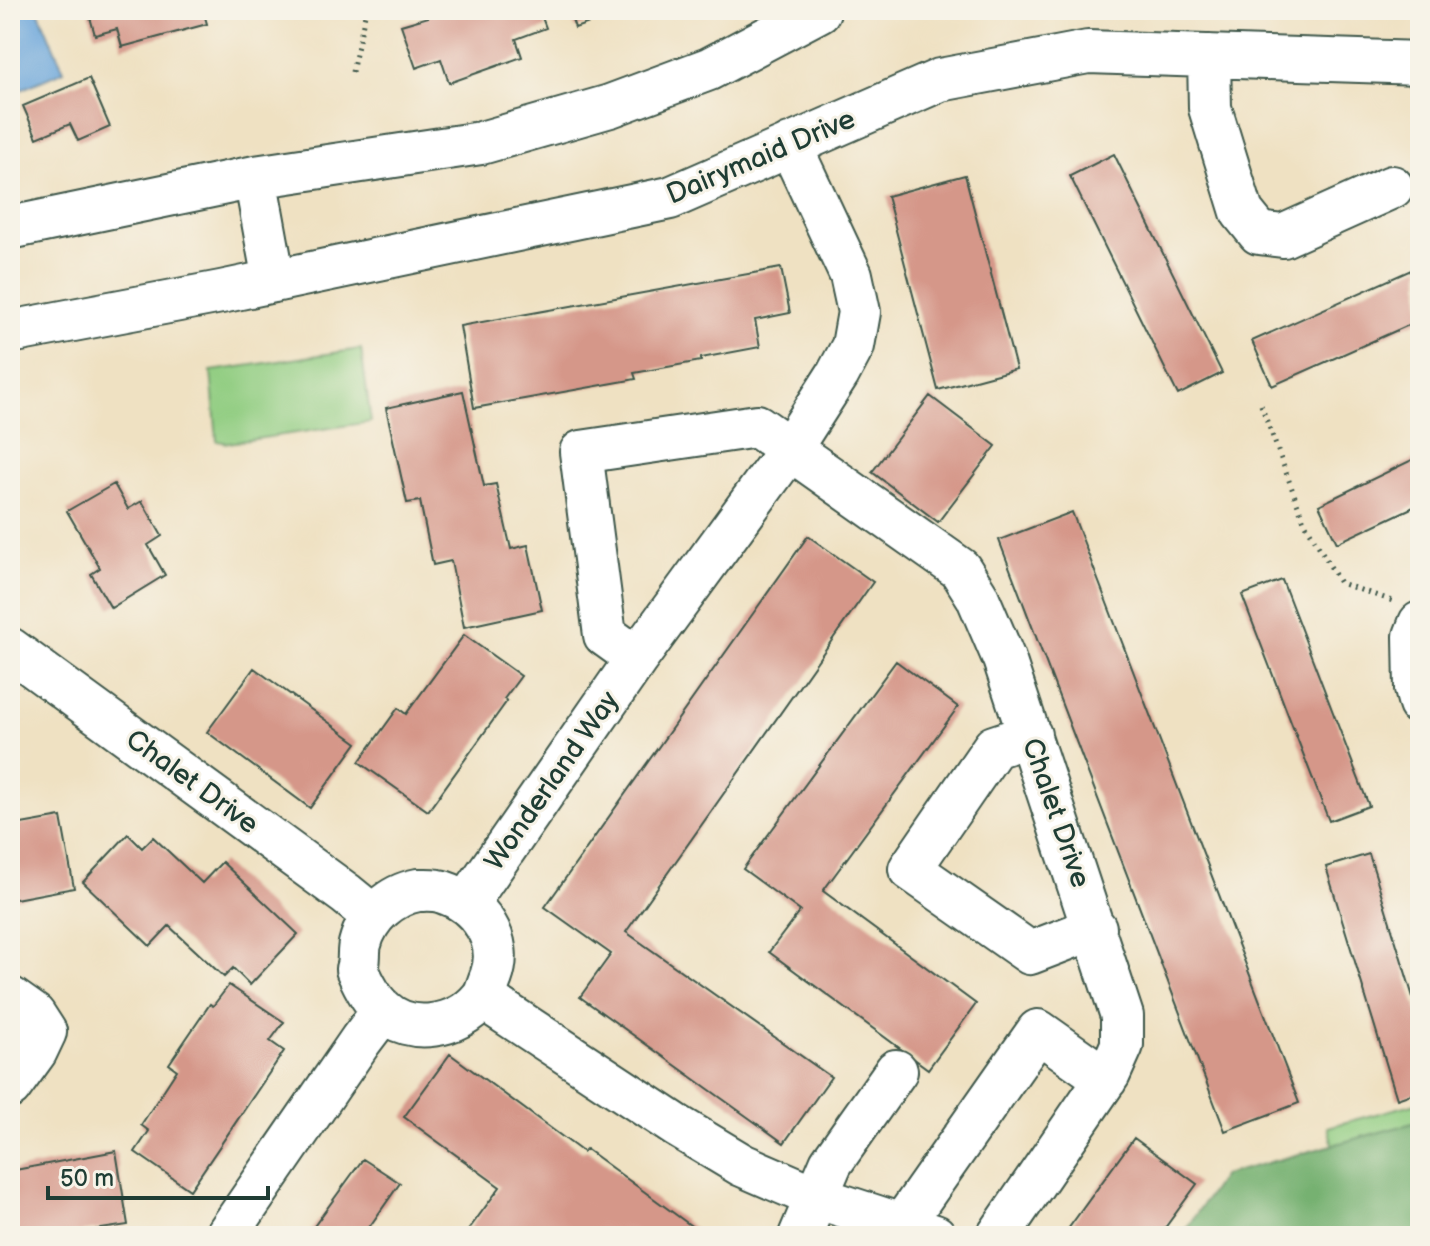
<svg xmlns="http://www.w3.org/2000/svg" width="1430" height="1246" font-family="'Balsamiq Sans',sans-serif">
<rect width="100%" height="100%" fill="#f7f3e8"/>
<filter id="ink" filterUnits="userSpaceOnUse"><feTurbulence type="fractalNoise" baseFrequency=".0125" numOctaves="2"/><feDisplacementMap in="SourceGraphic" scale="16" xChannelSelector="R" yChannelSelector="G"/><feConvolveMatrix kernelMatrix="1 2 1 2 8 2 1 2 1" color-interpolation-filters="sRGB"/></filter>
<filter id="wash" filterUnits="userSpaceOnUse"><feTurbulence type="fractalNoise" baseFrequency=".006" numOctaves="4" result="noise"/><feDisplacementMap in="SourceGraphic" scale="32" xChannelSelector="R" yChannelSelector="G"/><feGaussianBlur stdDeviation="1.8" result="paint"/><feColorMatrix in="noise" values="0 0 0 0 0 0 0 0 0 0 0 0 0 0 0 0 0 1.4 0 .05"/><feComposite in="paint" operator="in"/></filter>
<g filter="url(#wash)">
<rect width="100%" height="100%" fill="#efe1c2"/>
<path fill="#93ce83" stroke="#59865c" stroke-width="2" d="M361 349 371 422 228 443 217 441 211 371Z
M1420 1102V1236H1358L1328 1127Z"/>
<path fill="#76b171" stroke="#4a7752" stroke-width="2" d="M1420 1121V1236H1181L1223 1175Z"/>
<path fill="#6ba6db" stroke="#457288" stroke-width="2" d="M10 10H38L64 71 11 94Z"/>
<g id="blocks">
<path fill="#d59789" d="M88 10H203L207 24 122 47 117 29 95 35Z
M425 10H546L540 12 546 28 516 39 522 57 449 83 441 59 416 68 401 25 428 17Z
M569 10H626L575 28Z
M89 78 110 127 78 141 70 124 37 138 23 106Z
M1114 154 1222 373 1178 395 1070 176Z
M965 175 1016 369 938 390 887 196Z
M1420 266V320L1272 386 1252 341Z
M781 268 790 313 755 320 760 347 701 358V361L634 373 636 379 474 408 460 326Z
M463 391 484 486 496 484 511 549 528 545 542 610 464 627 451 561 433 565 420 501 407 503 386 408Z
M930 396 996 446 938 522 872 472Z
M1420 456V504L1337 543 1319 505Z
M114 484 128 509 142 501 162 536 148 545 165 575 111 608 91 574 100 568 67 511Z
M1072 512 1299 1103 1225 1131 999 540Z
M808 536 873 582 626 932 831 1077 784 1143 580 997 611 954 545 907Z
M1282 580 1369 806 1329 821 1242 595Z
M464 635 521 676 504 699 507 701 428 811 359 762 398 708 406 714Z
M896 661 958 707 823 891 976 1004 928 1069 769 952 800 911 743 869Z
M254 668 357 743 310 808 207 732Z
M61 817 74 888 10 900V826Z
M128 834 142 848 153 837 202 883 222 862 298 934 250 985 233 968 224 977 169 926 150 946 83 882Z
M1369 854 1420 1020V1091L1397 1099 1326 867Z
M229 985 284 1022 270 1041 284 1051 190 1190 135 1152 149 1131 141 1125 177 1070 169 1064 210 1004 213 1006Z
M450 1054 583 1152 586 1149 705 1236H570L561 1230 557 1236H464L500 1187 404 1117Z
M1134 1138 1197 1184 1159 1236H1063Z
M116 1151 128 1225 54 1236H18L10 1171Z
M363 1159 400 1183 363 1236H307Z"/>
</g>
</g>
<g filter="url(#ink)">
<use href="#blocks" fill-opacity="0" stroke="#3e5649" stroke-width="2"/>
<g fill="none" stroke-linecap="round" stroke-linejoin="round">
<defs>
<path id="minor" d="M1209 56 1210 108 1242 212 1259 233 1283 236 1392 187
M255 177 274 281
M10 228 255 177 481 143 610 106 709 69 819 11
M10 332 221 292 670 198 940 80 1088 52 1420 63
M1420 623 1415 636 1416 689 1420 704
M10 649 346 894 373 916
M637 658 605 635 581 452 757 426 960 569 977 596 1004 659 1122 1016V1045L1109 1074 998 1236
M1030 735 994 747 910 869 1030 953 1095 928
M418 890C426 890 435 889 443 892 478 903 505 940 491 977 488 984 486 994 481 999 458 1027 410 1036 383 1010 371 1000 363 983 357 969 360 961 358 952 360 944 367 916 391 895 418 890Z
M467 903 637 658 790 449 838 374 853 346 859 312 851 275 790 145
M10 998 34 1015 45 1032 36 1051 10 1087
M483 998 677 1126 742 1165 816 1197 935 1236
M902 1225 1038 1031 1106 1079
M226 1236 361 1040 383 1011
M800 1236 831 1163 896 1071"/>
</defs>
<use href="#minor" stroke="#3e5649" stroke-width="46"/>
<path stroke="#3e5649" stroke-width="5" stroke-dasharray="2 6" stroke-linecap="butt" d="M352 72 366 10
M1261 405 1304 521 1340 583 1393 601"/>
<use href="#minor" stroke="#fff" stroke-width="42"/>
</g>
</g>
<g text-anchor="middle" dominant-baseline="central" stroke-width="6" stroke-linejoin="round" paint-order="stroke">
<g font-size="28" fill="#1f3d34" stroke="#f7f3e8">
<text transform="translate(761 157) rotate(-23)">Dairymaid Drive</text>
<text transform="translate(552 781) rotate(-55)">Wonderland Way</text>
<text transform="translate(192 782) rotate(36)">Chalet Drive</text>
<text transform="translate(1056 813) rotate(71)">Chalet Drive</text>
</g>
</g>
<rect width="1430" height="1246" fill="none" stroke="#f7f3e8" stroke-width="40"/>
<path d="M48 1186v12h220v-12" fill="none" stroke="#1f3d34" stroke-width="4"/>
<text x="60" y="1186" font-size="24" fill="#1f3d34" stroke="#f7f3e8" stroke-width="6" paint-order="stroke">50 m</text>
</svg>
